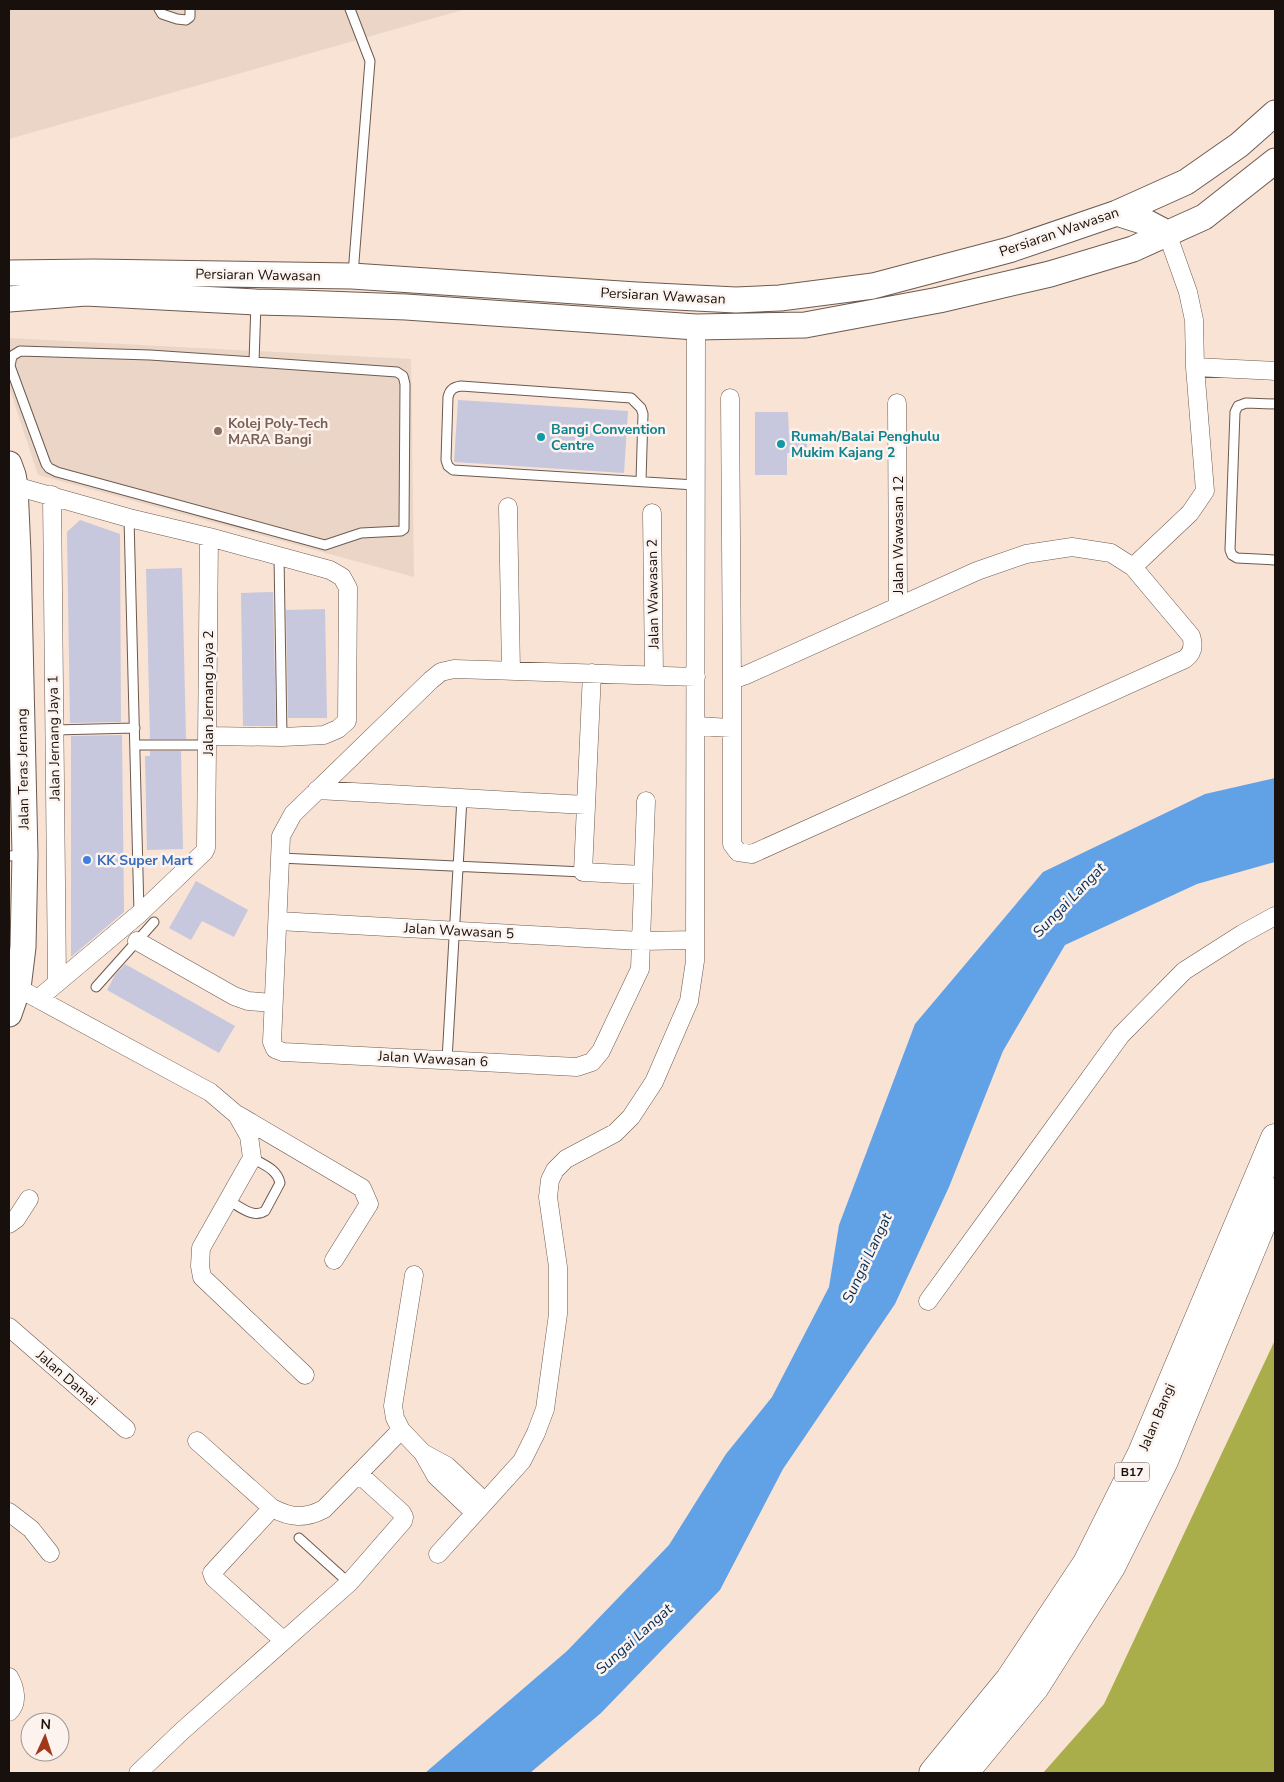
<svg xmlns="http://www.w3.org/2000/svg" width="1284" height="1782" font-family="'Nunito Sans',sans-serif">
<rect width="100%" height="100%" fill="#f9e3d5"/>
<path fill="#ead5c7" d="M9 9H466L9 139Z
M9 338 411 359 414 577 38 475 9 387Z"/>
<path fill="#a9ae4b" d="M1275 1340V1773H1043L1104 1704Z"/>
<path fill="#61a1e6" d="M1275 778V862L1197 884 1065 945 1003 1051 949 1187 895 1304 783 1469 720 1590 601 1713 530 1773H425L567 1651 669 1545 726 1454 772 1397 829 1287 839 1225 915 1024 1043 872 1205 794Z"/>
<path fill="#c7c7dd" d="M458 400 628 411 624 473 454 462Z
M755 412H788L789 435H807V453H787V475H755Z
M80 520 120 534 121 722 70 723 67 532Z
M182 568 186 739H150L146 569Z
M273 592 276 726H243L241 593Z
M325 609 327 718H288L286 610Z
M122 735 124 912 71 957V736Z
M150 751H181L183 849 147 850 145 756H150Z
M196 881 248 910 234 937 202 921 191 940 169 928Z
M125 964 235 1026 219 1053 107 990 115 975Z"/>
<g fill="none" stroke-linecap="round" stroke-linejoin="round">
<defs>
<path id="service" d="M159 9 162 14 177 19 186 20 190 17V9
M350 9 370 61 353 274
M254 362 397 372 403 376 405 384 404 529 401 531 361 533 325 545 57 472 49 468 46 464 10 366 12 356 20 351 150 355 254 362 256 303
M1275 404 1246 403 1238 406 1235 412 1230 550 1232 555 1237 558 1275 560
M641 481 643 414 641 408 631 398 461 386C454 387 450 389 448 397L446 460 448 466 453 470 695 485
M129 518 139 913
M279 556 282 737
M54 730 135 728
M135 745H208
M9 856 25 855
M280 858 583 872
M96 987 154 922
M447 1060 462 798
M228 1200C239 1206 253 1219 265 1211L280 1183C277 1169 264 1165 252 1158
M299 1538 349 1583"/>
<path id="minor" d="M1195 367 1275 371
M730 398 732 680
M897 403 898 607
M15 486 129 518 209 537 330 570 342 577 348 588 347 721 338 729 324 735 282 737 208 736
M52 495 57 981
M508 507 511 671
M652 513 654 675
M1072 547 1111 553 1133 567 1191 636C1194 645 1193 653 1185 659L752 854 738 852 732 844V680L746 675 977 571 1026 554Z
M1133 567 1190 513 1205 491 1195 367 1194 320 1188 292 1167 233
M592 673 583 872 643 875
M696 726 731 728
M317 790 586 805
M646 801 640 969 601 1051 592 1062 577 1067 283 1052 275 1049 272 1042 281 836 293 814 431 680 441 672 454 669 696 677
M278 921 641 941 695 940
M137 941 234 996 248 1001 273 1003
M18 988 210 1092 237 1115 249 1136 252 1158 201 1248 200 1266 202 1277 305 1375
M38 999 139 914 204 852 206 848 209 537
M238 1115 362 1188 369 1204 334 1260
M9 1224 16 1219 29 1199
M414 1275 393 1406 395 1418 401 1430 423 1453 436 1476 475 1513
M928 1301 1121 1035 1184 971 1242 934 1275 916
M9 1327 126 1429
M197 1441 272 1508C291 1518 305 1519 324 1509L401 1430
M423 1453 447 1466 485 1502
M272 1508 212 1573 214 1578 284 1641
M9 1512 31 1529 50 1553
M438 1554 522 1461 536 1433 545 1409 558 1314V1267L548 1197 550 1180 555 1170 566 1159 615 1133 631 1117 654 1082 689 1001 695 961 696 327
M9 1677C15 1687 19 1703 9 1712
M138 1773 182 1731 349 1583 403 1521 404 1517 402 1513 359 1474"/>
<path id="secondary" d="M1117 213 1148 223 1167 233
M9 273 94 272 352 276 636 295 736 300 780 298 873 286 1009 250 1117 213 1186 182 1239 145 1275 113
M9 299 86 293 256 302 300 303 406 307 696 327 805 325 939 300 1050 274 1133 249 1204 217 1275 161
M9 464 13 475 15 486 18 553 25 855 23 947 18 988 9 1014"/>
<path id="primary" d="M933 1773 1010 1679 1087 1563 1142 1453 1275 1138
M964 1773 1035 1687 1111 1567 1164 1461 1275 1192"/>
</defs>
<use href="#service" stroke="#6d5a4f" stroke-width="11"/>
<use href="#minor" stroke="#6d5a4f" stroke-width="19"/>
<use href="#secondary" stroke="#6d5a4f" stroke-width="27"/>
<use href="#primary" stroke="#6d5a4f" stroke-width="29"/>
<use href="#service" stroke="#fff" stroke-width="9"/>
<use href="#minor" stroke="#fff" stroke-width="18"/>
<use href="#secondary" stroke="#fff" stroke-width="25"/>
<use href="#primary" stroke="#fff" stroke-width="28"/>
</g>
<circle fill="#8d6e63" stroke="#fcf3ee" stroke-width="2" cx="218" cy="431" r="5"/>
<g fill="#0f9aa8" stroke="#fcf3ee" stroke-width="2">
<circle cx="541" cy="437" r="5"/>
<circle cx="781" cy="444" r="5"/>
</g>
<circle fill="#3f7fe0" stroke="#fcf3ee" stroke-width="2" cx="87" cy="860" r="5"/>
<g text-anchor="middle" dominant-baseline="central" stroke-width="5" stroke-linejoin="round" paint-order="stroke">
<rect fill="#fcf3ee" stroke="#5c5450" stroke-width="1" x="1114.5" y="1462.5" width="35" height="19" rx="4"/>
<g font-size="12" font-weight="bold" fill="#17100c">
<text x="1132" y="1472">B17</text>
</g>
<g font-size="14" fill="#17100c" stroke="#fcf3ee">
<text transform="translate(1059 232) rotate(-19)">Persiaran Wawasan</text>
<text transform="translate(258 275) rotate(1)">Persiaran Wawasan</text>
<text transform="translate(663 296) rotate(3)">Persiaran Wawasan</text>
<text transform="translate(898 535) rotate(-90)">Jalan Wawasan 12</text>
<text transform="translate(653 594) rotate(-91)">Jalan Wawasan 2</text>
<text transform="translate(208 693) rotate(-90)">Jalan Jernang Jaya 2</text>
<text transform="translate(54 738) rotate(-91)">Jalan Jernang Jaya 1</text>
<text transform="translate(23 769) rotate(-91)">Jalan Teras Jernang</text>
<text transform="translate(459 931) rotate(3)">Jalan Wawasan 5</text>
<text transform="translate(433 1059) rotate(3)">Jalan Wawasan 6</text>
<text transform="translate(67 1378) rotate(41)">Jalan Damai</text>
<text transform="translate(1157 1417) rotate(-67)">Jalan Bangi</text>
</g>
<g font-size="14" font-weight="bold" fill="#785e54" stroke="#fcf3ee" text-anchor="start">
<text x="228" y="423">Kolej Poly-Tech<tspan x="228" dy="16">MARA Bangi</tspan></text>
</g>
<g font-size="14" font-weight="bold" fill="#0d838f" stroke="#fcf3ee" text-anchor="start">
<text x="551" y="429">Bangi Convention<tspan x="551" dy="16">Centre</tspan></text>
<text x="791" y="436">Rumah/Balai Penghulu<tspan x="791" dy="16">Mukim Kajang 2</tspan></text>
</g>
<g font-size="14" font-weight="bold" fill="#366cbe" stroke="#fcf3ee" text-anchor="start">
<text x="97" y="860">KK Super Mart</text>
</g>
<g font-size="15" font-style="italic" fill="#002e59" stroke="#fcf3ee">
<text transform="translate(1069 900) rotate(-46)">Sungai Langat</text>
<text transform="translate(867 1258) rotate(-65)">Sungai Langat</text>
<text transform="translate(634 1639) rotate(-42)">Sungai Langat</text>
</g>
</g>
<rect width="1284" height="1782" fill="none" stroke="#17100c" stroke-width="20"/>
<g transform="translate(45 1737) rotate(3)"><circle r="24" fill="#fcf3ee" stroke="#a09894"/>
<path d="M0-4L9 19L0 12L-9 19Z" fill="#a0381a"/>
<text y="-8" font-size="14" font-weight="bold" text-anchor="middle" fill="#17100c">N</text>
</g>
</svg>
